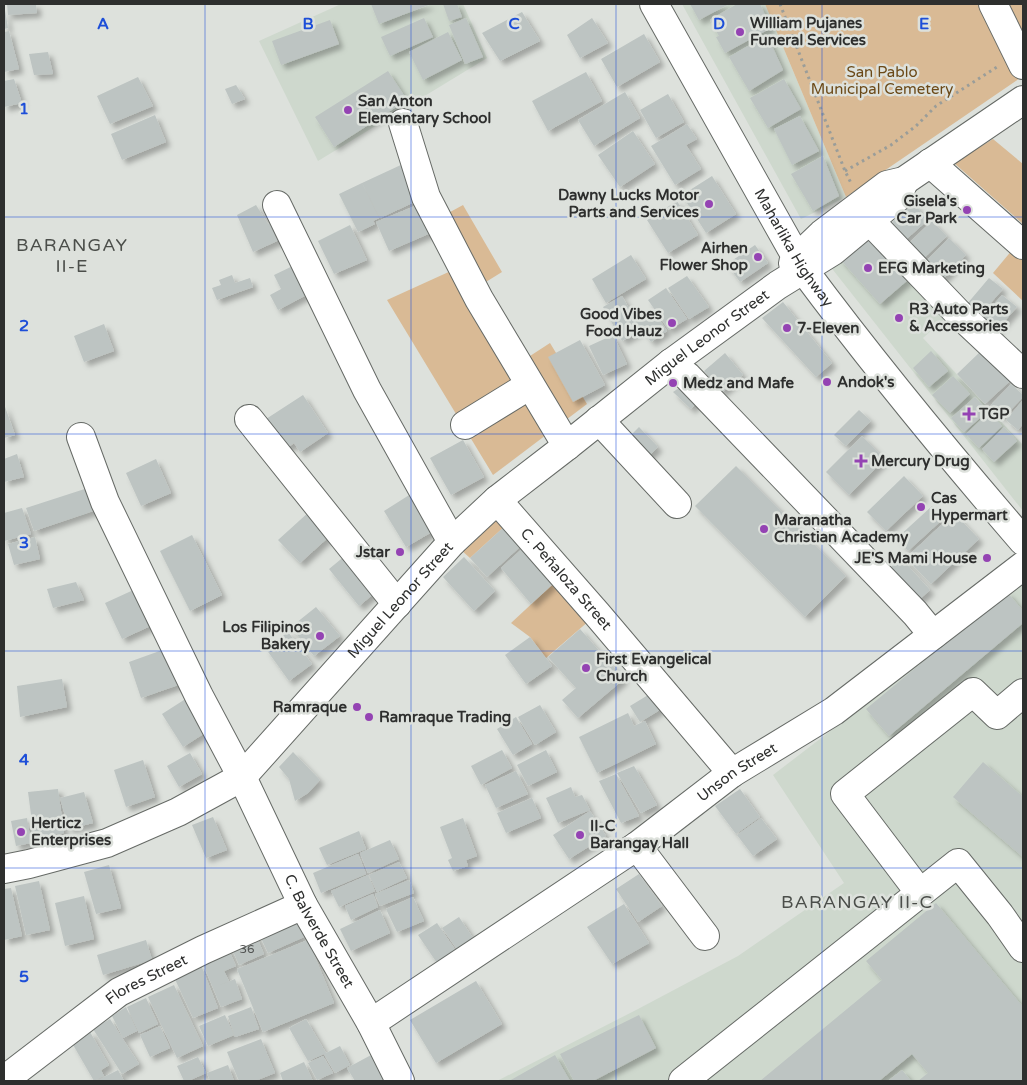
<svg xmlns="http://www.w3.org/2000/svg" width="1027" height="1085" font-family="'Varela Round',sans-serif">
<defs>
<filter id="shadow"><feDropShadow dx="4.5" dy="4.5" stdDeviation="2.5" flood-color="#0004"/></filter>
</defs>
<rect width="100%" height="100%" fill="#dde1dc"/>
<path fill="#ced8cd" d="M341 4H463L487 58 318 161 259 41Z
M682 4H765L846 197 801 219Z
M869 229 950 314 923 338 1023 445V511L826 261Z
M1022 572 1023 573V1081H497L638 1009 738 956 844 883 773 775 889 686Z"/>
<path fill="#d9ba95" d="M765 4H1023V76L846 197Z
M993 139 1023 164V224L954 163Z
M463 205 502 272 481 285 441 217Z
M1023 237V301L993 273Z
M453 270 510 369 550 343 587 404 493 475 387 300Z
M497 500 505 526 470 558 452 542Z
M553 584 597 614 546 658 530 637 511 623Z"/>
<path fill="#bdc4c2" filter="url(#shadow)" d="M7 4H36L37 13 8 15Z
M371 4H431L379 24Z
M443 4H457L462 17 449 21Z
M690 4H729L699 20Z
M737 4H760L771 28 725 53 716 37 719 36 710 20Z
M4 10H5L8 28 4 29Z
M522 12 540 41 500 61 482 33Z
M424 18 433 37 390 56 381 37Z
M466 18 483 57 465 64 449 25Z
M592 18 608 43 580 58 567 35Z
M330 20 339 44 281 65 272 41Z
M9 31 19 69 4 72V32Z
M448 32 462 60 423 80 409 52Z
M644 34 660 62 617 87 601 59Z
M767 35 783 70 749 91 729 57Z
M48 52 53 74 34 75 29 54Z
M388 71 407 100 334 147 315 117Z
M586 72 602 101 548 131 532 101Z
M138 77 153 106 110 124 97 96Z
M14 79 22 103 4 107V81Z
M784 79 801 109 768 128 750 98Z
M236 85 245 99 232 104 225 89Z
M625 92 640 118 594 146 578 120Z
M668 94 684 122 656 138 640 110Z
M155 115 166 142 122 160 111 134Z
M800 116 819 151 792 165 774 129Z
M687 124 697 139 686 145 701 169 675 185 651 146Z
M633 131 655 164 620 187 598 155Z
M823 156 839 196 813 211 791 174Z
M403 164 419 200 380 218 362 183Z
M712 176 736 214 706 233 682 195Z
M362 183 379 218 373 221 375 224 358 232 339 194Z
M677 201 698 235 668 253 647 220Z
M913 203 928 220 902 243 887 227Z
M420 204 433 232 389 251 376 222Z
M256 205 268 224 281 217 288 236 253 252 237 215Z
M932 221 947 236 922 260 907 245Z
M350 225 367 260 334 274 318 241Z
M868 232 909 279 880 304 839 258Z
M949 238 966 255 942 280 924 263Z
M755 245 768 263 740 282 727 264Z
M631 255 646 279 606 303 592 279Z
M299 263 314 291 278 310 270 295 281 289 274 275Z
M232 275 235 283 250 278 253 287 217 300 212 288 221 285 219 280Z
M687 276 709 307 689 319 668 288Z
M989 278 1003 289 980 315 967 304Z
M666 288 687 319 669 330 648 300Z
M1002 295 1017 307 995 332 981 319Z
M622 296 641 330 622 341 603 307Z
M783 302 832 363 816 377 762 318Z
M653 310 667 331 651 342 637 322Z
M104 324 114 351 84 362 74 336Z
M613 335 627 364 603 375 589 346Z
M580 340 605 385 573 402 548 357Z
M931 351 948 371 929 387 913 368Z
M981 351 1010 381 985 404 957 374Z
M725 353 743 375 721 393 704 371Z
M953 376 970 394 950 413 932 395Z
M685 384 702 398 691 409 673 392Z
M1011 384 1023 395V397L1003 418 990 406Z
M303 395 328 433 300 452 294 443 286 449 266 419Z
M975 397 988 411 964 432 951 418Z
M1023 400V424L1018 430 1006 420Z
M4 404 15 435 4 438Z
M859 410 871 421 846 446 834 435Z
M989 412 1002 426 979 448 966 434Z
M639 427 658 447 644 461 625 441Z
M1004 427 1017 441 994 462 982 449Z
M862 436 885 459 849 495 826 472Z
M463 440 484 477 451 495 430 458Z
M17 454 24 477 4 482V459Z
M156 459 171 493 141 506 126 473Z
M736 466 846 576 805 617 695 506Z
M904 476 923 496 886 531 867 512Z
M97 485 105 507 34 531 26 508Z
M414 492 437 529 406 547 384 511Z
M932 506 943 519 908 551 897 538Z
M22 508 31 534 4 541V513Z
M310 511 332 534 300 563 278 540Z
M954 513 979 539 931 584 906 558Z
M505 526 522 545 487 577 470 558Z
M192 535 222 595 190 611 160 551Z
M35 537 40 559 14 565 8 544Z
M523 548 553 584 531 604 501 568Z
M346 555 376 592 359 606 329 569Z
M464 557 495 591 474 611 443 577Z
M901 558 930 590 911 607 882 575Z
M76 582 84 600 53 608 47 589Z
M140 587 157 623 122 639 105 603Z
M1007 592 1023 611V623L889 736 866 709Z
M316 607 340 636 314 656 291 627Z
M580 629 624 679 578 718 562 700 576 688 548 657Z
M288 632 312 664 289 681 266 649Z
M530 637 552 666 526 684 505 655Z
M168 648 181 684 141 698 129 662Z
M62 679 67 707 20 717 17 686Z
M658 689 668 705 640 722 630 706Z
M187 698 208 731 183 747 162 714Z
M540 705 556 732 535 745 518 717Z
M628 713 634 726 645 721 656 744 597 773 579 737Z
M516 717 532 744 513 755 497 729Z
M502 750 512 768 481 785 471 766Z
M546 750 557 772 528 786 517 765Z
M293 752 320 780 308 793 295 801 289 779 279 767Z
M190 753 202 774 179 787 167 766Z
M143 760 155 797 126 807 114 770Z
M983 762 1023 797V857L953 797Z
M634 766 657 805 641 813 617 773Z
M516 771 528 794 496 808 485 785Z
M616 774 639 816 621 823 599 781Z
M571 787 575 797 582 795 590 810 558 823 546 798Z
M58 789 64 833 34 837 28 792Z
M740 789 760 817 736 834 715 806Z
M84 792 93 823 69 829 60 798Z
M532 798 541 818 506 833 497 813Z
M590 811 606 836 569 859 553 835Z
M213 817 227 850 206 858 192 825Z
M27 818 31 843 16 846 11 821Z
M463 818 477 856 466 860 468 866 453 871 448 860 452 858 440 827Z
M761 818 777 839 753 856 737 835Z
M359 831 366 849 327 865 319 848Z
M390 840 399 859 368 873 360 853Z
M358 854 366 874 321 893 313 873Z
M399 862 407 878 377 892 369 875Z
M109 865 121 908 96 914 84 872Z
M639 874 662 906 638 922 616 889Z
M368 875 375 891 339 907 331 891Z
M409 880 414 893 380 906 375 894Z
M39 881 50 930 26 935 15 886Z
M11 888 22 936 4 940V889Z
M373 894 378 907 351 920 345 906Z
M84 896 94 939 65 946 55 903Z
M413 897 424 921 397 932 386 909Z
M936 903 1023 1007V1081H918L928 1073 912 1054 879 1081H760L882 980 866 961Z
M624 904 649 943 612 964 587 927Z
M380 910 390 933 351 951 340 929Z
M459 917 473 938 457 949 442 928Z
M298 922 304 937 268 953 261 938Z
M437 923 456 951 437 963 418 935Z
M255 933 264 954 239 965 230 944Z
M146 940 152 960 103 975 97 955Z
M308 940 334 1003 263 1032 237 969Z
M227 946 236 966 224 971 229 981 220 985 235 979 242 999 221 1007 203 964Z
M201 965 218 1008 193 1018 174 977Z
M476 981 502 1024 436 1063 410 1020Z
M174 985 203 1046 177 1058 148 997Z
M146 998 158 1024 139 1033 127 1007Z
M126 1007 137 1031 123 1038 112 1016Z
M251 1007 259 1029 235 1037 228 1016Z
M225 1015 234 1035 208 1046 199 1026Z
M639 1015 656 1048 593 1081H574L560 1054Z
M110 1019 139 1064 122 1074 93 1029Z
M306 1019 326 1053 308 1061 289 1028Z
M160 1026 170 1048 150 1057 140 1035Z
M90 1032 109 1065 101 1070 104 1076 94 1081 72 1043Z
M261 1039 275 1073 255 1081H239L227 1052Z
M340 1046 350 1065 335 1073 324 1054Z
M373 1054 388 1081H355L347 1068Z
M555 1055 570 1081H509Z
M323 1056 333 1073 317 1080 308 1063Z
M198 1057 206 1073 188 1081H184L177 1066Z
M304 1062 313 1081H283L280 1073Z
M228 1065 234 1081H210L207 1073Z
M118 1070 124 1081H96Z
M902 1070 911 1081H888Z"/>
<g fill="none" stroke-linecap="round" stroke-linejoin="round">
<defs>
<g id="minor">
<path d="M993 4 1023 65"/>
<path d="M403 123 426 197 479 299 567 446"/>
<path d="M930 163 1023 245"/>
<path d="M277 205 367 390 452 542"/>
<path d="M869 220 958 313 1023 374"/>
<path d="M793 263 796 259 822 234 887 185 904 181 1023 100"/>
<path d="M671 363 687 376 915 613 933 635"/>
<path d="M249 419 397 604"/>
<path d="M599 420 677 504"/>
<path d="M465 425 530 385"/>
<path id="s1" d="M81 437 105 502 199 696 242 777 303 905 371 1023 400 1081"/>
<path id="s2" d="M497 500 597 614 732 773"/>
<path d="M637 846 705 936"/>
<path id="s3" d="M4 869 29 864 107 843 178 812 242 777 452 542 497 500 567 446 671 363 778 285 833 251 898 197 904 181"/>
<path d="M920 893 845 794 973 692 997 715 1023 693"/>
<path id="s4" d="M371 1023 637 846 732 773 834 711 1023 566"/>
<path id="s5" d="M4 1080 119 992 203 950 303 905"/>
<path d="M683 1081 958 863 1000 915 1023 948"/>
</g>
<g id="major">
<path id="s6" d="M654 4 803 269C873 363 947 453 1023 541"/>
</g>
</defs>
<use href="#minor" stroke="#666a66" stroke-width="30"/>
<use href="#major" stroke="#666a66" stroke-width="30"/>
<path stroke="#9a9d99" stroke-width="3" stroke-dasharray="2.5 4" stroke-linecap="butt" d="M780 4 845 171 851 183
M845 171 891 145 916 126 936 106 997 67"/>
<use href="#minor" stroke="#fff" stroke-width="28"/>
<use href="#major" stroke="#fff" stroke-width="28"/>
</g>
<path fill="none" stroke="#1d4ed8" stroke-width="1" stroke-opacity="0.55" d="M205 4V1081M411 4V1081M616 4V1081M822 4V1081M4 217H1023M4 434H1023M4 651H1023M4 868H1023"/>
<g fill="#9443b3" stroke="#dde1dc" stroke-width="2">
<circle cx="740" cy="32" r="5"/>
<circle cx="348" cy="110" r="5"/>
<circle cx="709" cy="204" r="5"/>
<circle cx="967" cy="210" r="5"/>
<circle cx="758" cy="257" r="5"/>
<circle cx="868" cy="268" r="5"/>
<circle cx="899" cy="318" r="5"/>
<circle cx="672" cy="323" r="5"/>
<circle cx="787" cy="328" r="5"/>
<circle cx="827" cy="382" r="5"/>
<circle cx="673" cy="383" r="5"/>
<path d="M966.5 406.5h5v5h5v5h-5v5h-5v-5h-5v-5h5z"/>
<path d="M858.5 453.5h5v5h5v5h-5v5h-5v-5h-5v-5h5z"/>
<circle cx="921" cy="507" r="5"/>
<circle cx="764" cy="529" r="5"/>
<circle cx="400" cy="552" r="5"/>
<circle cx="987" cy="558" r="5"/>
<circle cx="320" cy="636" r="5"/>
<circle cx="586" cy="668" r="5"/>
<circle cx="357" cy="707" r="5"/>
<circle cx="369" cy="717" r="5"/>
<circle cx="21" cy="832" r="5"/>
<circle cx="580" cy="835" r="5"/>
</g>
<g text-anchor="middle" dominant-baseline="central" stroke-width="5" stroke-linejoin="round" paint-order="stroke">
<g font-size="12" fill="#525453">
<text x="247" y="949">36</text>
</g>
<g font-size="15" font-weight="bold" fill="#2e2f2e" stroke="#dde1dc" text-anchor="start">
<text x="750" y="23">William Pujanes<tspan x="750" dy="17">Funeral Services</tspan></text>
<text x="358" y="101">San Anton<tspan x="358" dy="17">Elementary School</tspan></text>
<text x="699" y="195" text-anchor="end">Dawny Lucks Motor<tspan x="699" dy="17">Parts and Services</tspan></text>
<text x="957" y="201" text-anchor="end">Gisela's<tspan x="957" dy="17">Car Park</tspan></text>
<text x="748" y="248" text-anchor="end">Airhen<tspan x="748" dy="17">Flower Shop</tspan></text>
<text x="878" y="268">EFG Marketing</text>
<text x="909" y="309">R3 Auto Parts<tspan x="909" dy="17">&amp; Accessories</tspan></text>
<text x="662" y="314" text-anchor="end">Good Vibes<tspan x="662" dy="17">Food Hauz</tspan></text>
<text x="797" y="328">7-Eleven</text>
<text x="837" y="382">Andok's</text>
<text x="683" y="383">Medz and Mafe</text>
<text x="979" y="414">TGP</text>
<text x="871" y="461">Mercury Drug</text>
<text x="931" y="498">Cas<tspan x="931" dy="17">Hypermart</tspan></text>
<text x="774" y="520">Maranatha<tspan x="774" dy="17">Christian Academy</tspan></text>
<text x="390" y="552" text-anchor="end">Jstar</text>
<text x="977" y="558" text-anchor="end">JE'S Mami House</text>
<text x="310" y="627" text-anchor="end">Los Filipinos<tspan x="310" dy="17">Bakery</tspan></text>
<text x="596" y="659">First Evangelical<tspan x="596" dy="17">Church</tspan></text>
<text x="347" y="707" text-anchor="end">Ramraque</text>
<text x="379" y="717">Ramraque Trading</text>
<text x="31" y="823">Herticz<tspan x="31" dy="17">Enterprises</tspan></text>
<text x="590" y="826">II-C<tspan x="590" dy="17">Barangay Hall</tspan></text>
</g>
<g font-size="15" fill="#6b4917" stroke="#dde1dc">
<text x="882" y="72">San Pablo<tspan x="882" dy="17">Municipal Cemetery</tspan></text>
</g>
<g font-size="15" fill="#2e2f2e" stroke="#dde1dc">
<text stroke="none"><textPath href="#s6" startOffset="281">Maharlika Highway</textPath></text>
<text stroke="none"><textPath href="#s3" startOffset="899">Miguel Leonor Street</textPath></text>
<text stroke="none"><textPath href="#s2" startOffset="105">C. Peñaloza Street</textPath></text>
<text stroke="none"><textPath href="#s3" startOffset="494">Miguel Leonor Street</textPath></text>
<text stroke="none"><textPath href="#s4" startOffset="444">Unson Street</textPath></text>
<text stroke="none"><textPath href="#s1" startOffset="549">C. Balverde Street</textPath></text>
<text stroke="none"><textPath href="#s5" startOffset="175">Flores Street</textPath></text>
</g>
<g font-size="18" letter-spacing="1" fill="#4b4e4a" stroke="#dde1dc">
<text x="72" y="245">BARANGAY<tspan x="72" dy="21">II-E</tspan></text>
<text x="857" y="902">BARANGAY II-C</text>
</g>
</g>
<g font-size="16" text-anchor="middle" font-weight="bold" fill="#1d4ed8" stroke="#dde1dc" stroke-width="5" stroke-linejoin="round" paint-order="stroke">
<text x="103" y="29">A</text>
<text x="308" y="29">B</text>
<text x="514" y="29">C</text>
<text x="719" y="29">D</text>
<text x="924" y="29">E</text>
<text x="24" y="114">1</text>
<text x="24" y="331">2</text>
<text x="24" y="548">3</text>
<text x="24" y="765">4</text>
<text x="24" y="982">5</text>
</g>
<rect width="1027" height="1085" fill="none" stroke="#2e2f2e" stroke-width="10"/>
</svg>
